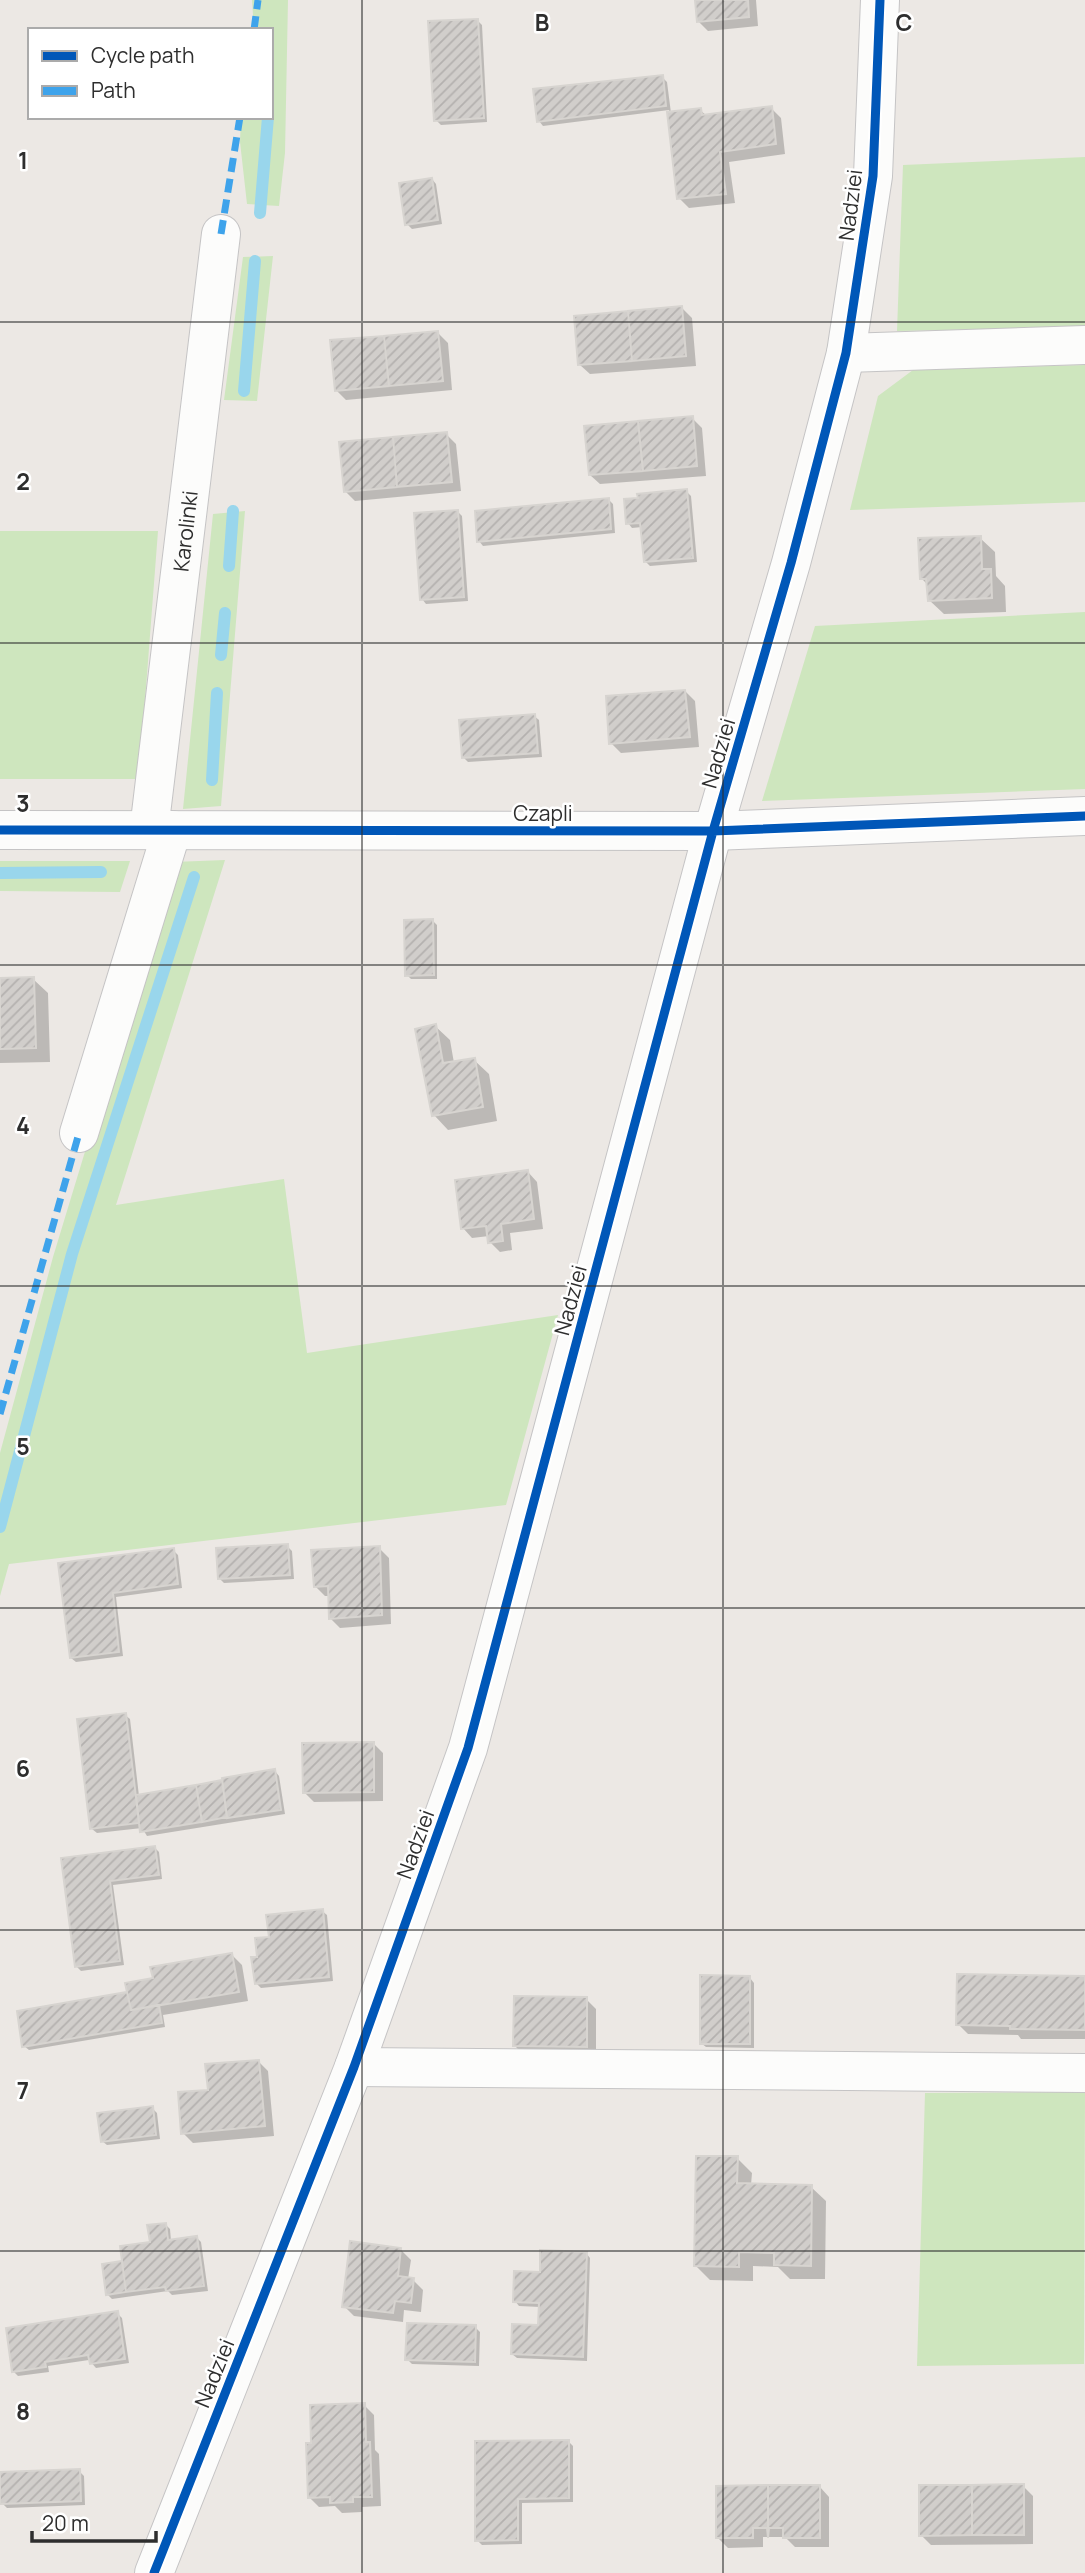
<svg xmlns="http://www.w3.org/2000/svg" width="1085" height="2573" font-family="Manrope,sans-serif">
<defs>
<pattern id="building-hatch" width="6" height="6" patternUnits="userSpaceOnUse" patternTransform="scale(1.75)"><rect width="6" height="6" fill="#d1cecb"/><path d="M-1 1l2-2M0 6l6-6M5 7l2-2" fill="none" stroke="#b4b1af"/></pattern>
</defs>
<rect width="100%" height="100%" fill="#ece8e4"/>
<path fill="#cee6be" d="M252 0H288L285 153 279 206 247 204 240 142 241 117H271V30H254Z
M1085 157V327L897 331 903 165Z
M273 256 257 401 224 400 243 257Z
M1085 365V502L850 510 878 396 913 370Z
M245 511 221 806 183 809 213 514Z
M0 531H158L139 779H0Z
M1085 612V789L762 801 815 626Z
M225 860 116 1205 284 1179 307 1353 558 1315 506 1505 9 1564 0 1596V1453L53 1257 173 862Z
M0 861H130L120 892 0 891Z
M1085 2092 1084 2364 917 2366 925 2093Z"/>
<path fill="#0003" d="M696 0H756L758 26 708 31 698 21Z
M477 20 482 25 487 122 441 125 436 120Z
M662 77 667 82 671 113 700 110 707 116 771 108 781 118 785 154 729 162 735 203 689 208 679 198 669 110 543 126 539 121Z
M432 179 436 184 442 224 412 229 407 224Z
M682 308 692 318 696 366 590 374 580 365Z
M438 333 448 343 452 390 346 400 336 390Z
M692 418 702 428 706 476 600 484 590 475Z
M446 434 456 444 461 491 355 501 345 491Z
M686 491 691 496 697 562 650 566 645 561 642 527 632 528 628 523Z
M608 499 613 504 615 533 483 546 479 541Z
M458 512 462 516 468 601 426 604 422 599Z
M980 538 995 552 996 576 1005 586 1006 612 944 614 929 600V586L921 578Z
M685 691 695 701 699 747 621 753 611 743Z
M534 716 539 720 542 757 468 762 464 758Z
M432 920 437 925V979H411L407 975Z
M33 979 48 993 50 1062 0 1063V980Z
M435 1026 450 1040 454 1063 474 1060 489 1074 497 1121 448 1130 434 1115Z
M528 1172 537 1182 543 1229 510 1233 512 1250 500 1252 490 1242 489 1236 472 1238 463 1228Z
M287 1546 292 1551 294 1579 224 1583 219 1578Z
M379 1548 389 1558 391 1624 340 1628 330 1618V1596H325L315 1586Z
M173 1550 178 1555 182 1588 116 1597 123 1656 76 1662 71 1658 60 1564Z
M125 1715 130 1719 139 1796 275 1771 279 1776 285 1814 147 1836 142 1828 97 1833 92 1829Z
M373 1743 383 1753V1801L314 1802 304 1792Z
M155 1848 159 1852 162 1879 113 1885 124 1965 81 1971 77 1967 63 1860Z
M322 1911 327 1915 333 1981 261 1988 256 1983 259 1958 271 1939Z
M232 1955 242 1965 248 2001 163 2015 165 2027 29 2050 24 2046 155 1980Z
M1085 1977V2039H1021L1018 2035 968 2034 958 2024Z
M750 1978 754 1983V2048L706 2047 701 2043Z
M586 1999 596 2009V2056H525L515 2046Z
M258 2061 268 2071 274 2136 193 2143 183 2133Z
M152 2108 157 2113 160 2139 107 2145 102 2141Z
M737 2158 752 2173 751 2185 811 2187 826 2201 825 2279H790L778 2267 753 2266V2281L710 2280 696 2266Z
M165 2224 170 2229 171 2241 197 2238 201 2242 208 2291 172 2295 168 2291 112 2299 107 2294 124 2263 152 2243Z
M401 2250 411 2260 408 2279 413 2280 423 2290 421 2312 404 2310 403 2322 354 2316 344 2306Z
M586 2253 590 2258 587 2361 517 2358 512 2354 539 2327 540 2307 519 2306 515 2301 542 2274Z
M117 2313 122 2318 129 2363 96 2368 89 2360 48 2366 49 2372 18 2376 14 2372Z
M475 2327 480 2332 479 2366 412 2364 407 2359Z
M364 2405 374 2415 375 2450 379 2454 381 2506 362 2507V2512L342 2513 335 2506 319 2507 309 2497 313 2445Z
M569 2442 573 2446V2502L522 2503V2544L482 2545 477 2540Z
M79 2471 84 2476 85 2505 7 2508 2 2503Z
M1023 2486 1033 2496V2544L931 2545 921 2535Z
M820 2487 829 2497V2547H795L785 2537H763V2547L728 2548 718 2538Z"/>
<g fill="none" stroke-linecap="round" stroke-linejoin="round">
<path stroke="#99d6ec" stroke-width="12" d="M260 213 268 117
M244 391 255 261
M229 566 233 511
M221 655 225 613
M212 780 217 693
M0 873 101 872
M0 1527 72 1254 194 877"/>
</g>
<path fill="url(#building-hatch)" stroke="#d7d4d0" stroke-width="2" d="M695 0H748L749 17 697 22Z
M478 19 484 118 434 121 428 21Z
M663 75 666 106 537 122 533 89Z
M772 106 776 144 720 152 726 194 677 199 667 112 701 108 702 115Z
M432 178 438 220 405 225 399 183Z
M682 306 686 356 632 361 628 311Z
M628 311 632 361 578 365 574 316Z
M438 331 443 381 389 386 384 336Z
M384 336 389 386 335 391 330 340Z
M693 416 697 466 643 471 638 421Z
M638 421 643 471 589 475 584 426Z
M447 432 452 482 397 487 393 437Z
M393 437 397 487 344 492 339 442Z
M687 489 693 558 644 562 640 523 626 524 624 499 638 498 637 494Z
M609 498 611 529 477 542 475 511Z
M458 510 464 597 420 600 414 513Z
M981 536 982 569H991L992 598 928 601 926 579H920L918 538Z
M685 690 690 737 609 744 606 696Z
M535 714 538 753 462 758 459 720Z
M433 919 434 975 405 976 404 920Z
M34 977 36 1048 0 1049V978Z
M436 1024 443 1063 475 1058 483 1107 432 1116 415 1029Z
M528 1170 534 1219 501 1224 503 1241 488 1243 486 1226 461 1229 455 1180Z
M288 1544 290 1575 218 1579 216 1548Z
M380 1546 382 1615 329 1619 328 1586 314 1587 311 1550Z
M174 1548 178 1584 113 1593 119 1652 70 1658 58 1563Z
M126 1713 139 1823 90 1829 77 1719Z
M374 1742V1792L303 1793 302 1743Z
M275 1769 281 1810 227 1818 222 1778Z
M222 1780 227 1817 202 1822 196 1785Z
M196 1785 202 1822 140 1832 136 1795Z
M155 1846 159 1875 110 1881 120 1961 75 1967 61 1858Z
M323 1909 329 1977 255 1984 251 1957H257L255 1938 269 1937 266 1915Z
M232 1953 239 1992 131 2010 125 1983 153 1978 150 1967Z
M957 1974 1085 1976V2030L1010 2029V2026L956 2025Z
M700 1975 750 1976V2044H700Z
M127 1992 131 2010 159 2005 162 2023 22 2047 17 2011Z
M514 1996 587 1997V2047L513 2046Z
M259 2060 265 2126 181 2134 178 2092 208 2090 205 2064Z
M153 2106 156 2135 101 2142 97 2113Z
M696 2156H738L737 2183 812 2185 811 2266 774 2265V2253L739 2252V2267L694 2266Z
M166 2223 168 2240 197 2236 204 2286 166 2291 165 2287 126 2292 120 2246 150 2242 147 2225Z
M350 2241 401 2248 398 2276 414 2278 411 2303 395 2301 393 2313 342 2307Z
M540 2250 587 2252 583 2357 511 2354 512 2324 538 2325 539 2303 513 2302 514 2271 540 2272Z
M122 2261 126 2292 106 2295 102 2264Z
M118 2311 125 2359 90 2364 88 2355 45 2362 46 2367 12 2372 6 2328Z
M407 2323 476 2325 475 2362 405 2360Z
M365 2403 366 2442H370L372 2497H353V2502L330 2503V2497L308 2498 306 2443H311L310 2405Z
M569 2440V2498L518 2499V2540L475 2541V2441Z
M80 2469 81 2501 0 2504V2472Z
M1024 2484V2535H972V2485Z
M768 2485V2538L767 2528H753V2538H716V2486Z
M768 2485H820V2538H783V2528H769L768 2538Z
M919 2485H972V2535L919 2536Z"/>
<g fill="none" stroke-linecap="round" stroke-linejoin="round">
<defs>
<g id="minor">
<path d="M846 353 1085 345"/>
<path d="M0 830 713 831 1085 816"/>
<path id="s1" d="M149 830 221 234"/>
<path d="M79 1133 172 830"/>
<path d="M354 2067 1085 2073"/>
<path d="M154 2573 354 2067 468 1748 713 831 791 563 846 353 873 176 880 0"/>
</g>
</defs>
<use href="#minor" stroke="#c5c4c5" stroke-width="40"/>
<use href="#minor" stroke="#fcfcfb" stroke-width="38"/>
<path stroke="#3ea3eb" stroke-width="7" stroke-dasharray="14 7" stroke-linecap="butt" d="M254 30 258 0
M221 234 240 117
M0 1414 79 1133"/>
<defs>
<path id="cycleway" d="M0 830 713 831 1085 816
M154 2573 354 2067 468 1748 713 831 791 563 846 353 873 176 880 0"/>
</defs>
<use href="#cycleway" stroke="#fff" stroke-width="13"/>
<use href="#cycleway" stroke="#0057b8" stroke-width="9"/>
</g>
<path fill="none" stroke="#2e2e2e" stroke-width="2" stroke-opacity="0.55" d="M362 0V2573M723 0V2573M0 322H1085M0 643H1085M0 965H1085M0 1286H1085M0 1608H1085M0 1930H1085M0 2251H1085"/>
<g text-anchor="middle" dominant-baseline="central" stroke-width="5" stroke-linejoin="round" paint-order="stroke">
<g font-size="21" fill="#2e2e2e" stroke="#fff">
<text transform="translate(850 205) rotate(-83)">Nadziei</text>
<text stroke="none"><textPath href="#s1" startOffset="301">Karolinki</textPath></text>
<text transform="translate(718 753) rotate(-74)">Nadziei</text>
<text x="543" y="813">Czapli</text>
<text transform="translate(570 1300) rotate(-75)">Nadziei</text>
<text transform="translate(415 1844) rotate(-70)">Nadziei</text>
<text transform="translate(214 2373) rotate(-68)">Nadziei</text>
</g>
</g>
<g font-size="23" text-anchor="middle" font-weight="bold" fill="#2e2e2e" stroke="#fff" stroke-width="5" stroke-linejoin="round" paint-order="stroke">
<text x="542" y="31">B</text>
<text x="904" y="31">C</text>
<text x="23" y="169">1</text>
<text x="23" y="490">2</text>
<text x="23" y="812">3</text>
<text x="23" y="1134">4</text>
<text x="23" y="1455">5</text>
<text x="23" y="1777">6</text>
<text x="23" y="2099">7</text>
<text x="23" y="2420">8</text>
</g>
<rect x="28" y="28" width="245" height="91" fill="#ffffff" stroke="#ababab" stroke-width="2"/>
<rect x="42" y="51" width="35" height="10" fill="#0057b8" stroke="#ababab" stroke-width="2"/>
<text x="91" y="63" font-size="21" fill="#2e2e2e">Cycle path</text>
<rect x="42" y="86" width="35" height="10" fill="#3ea3eb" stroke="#ababab" stroke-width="2"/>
<text x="91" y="98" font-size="21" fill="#2e2e2e">Path</text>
<path d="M32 2531v10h124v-10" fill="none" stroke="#2e2e2e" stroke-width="3.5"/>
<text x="42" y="2531" font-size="21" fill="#2e2e2e" stroke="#ffffff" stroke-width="5" paint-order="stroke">20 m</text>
</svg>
